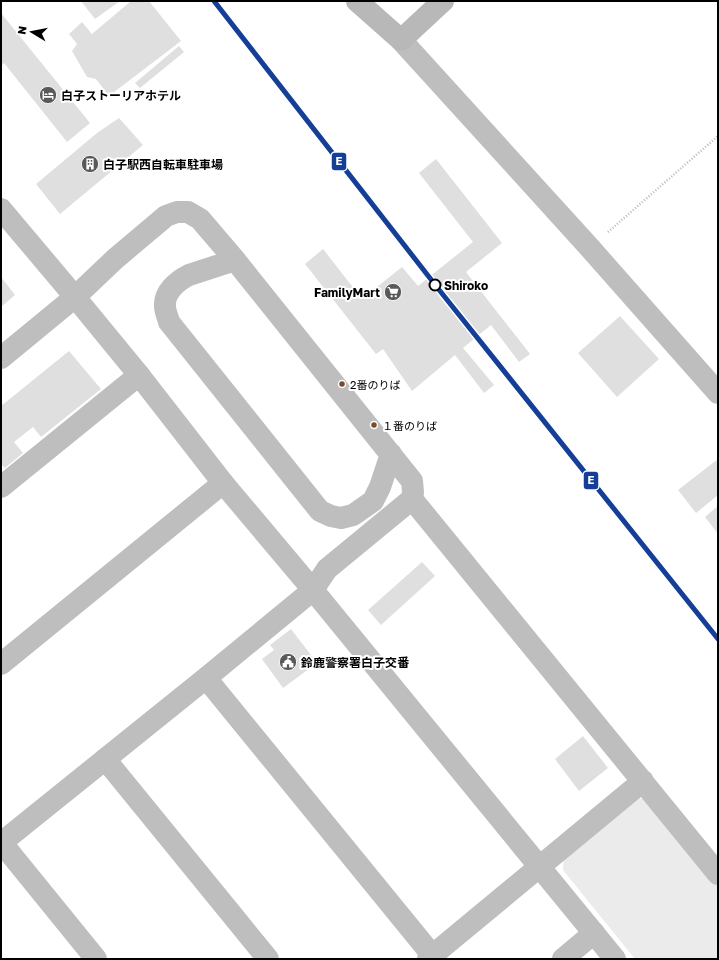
<svg xmlns="http://www.w3.org/2000/svg" width="719" height="960" font-family="'Golos Text','Noto Sans JP',sans-serif">
<rect width="100%" height="100%" fill="#fff"/>
<path fill="#ebebeb" d="M634 797 647 800 718 885V959H635L563 870 564 852Z"/>
<path fill="#dfdfdf" d="M81 1H120L95 19Z
M131 1H149L181 41 109 96 96 79 87 77 72 51 77 44 69 34 82 22 92 34Z
M1 13 90 123 67 142 4 63 1 66Z
M179 46 184 52 140 88 135 83Z
M119 118 143 145 60 214 36 184 97 133Z
M436 159 502 243 466 272 530 354 519 362 491 325 463 348 494 385 484 393 455 355 412 391 383 349 376 354 305 264 323 249 362 299 402 267 418 286 473 242 419 173Z
M1 277 15 295 1 307Z
M620 316 659 359 617 397 578 353Z
M69 351 101 389 41 437 33 427 14 442 23 453 5 468 1 464V406Z
M718 459V495L696 513 678 490Z
M718 506V534L705 517Z
M422 562 435 576 381 625 368 610Z
M291 629 317 663 283 688 262 659 274 650 270 645Z
M583 736 608 768 579 791 555 759Z"/>
<g fill="none" stroke-linecap="round" stroke-linejoin="round">
<path stroke="#b9b9b9" stroke-width="2.5" stroke-dasharray="1 2" stroke-linecap="butt" d="M608 232 718 136"/>
<path stroke="#bebebe" stroke-width="22" d="M401 40 590 248 718 393
M1 487 139 375
M412 499 718 874
M1 664 223 483
M206 678 432 955
M105 759 268 959
M1 842 96 959
M1 843 206 678 313 590
M428 959 643 781
M563 959 594 933"/>
<path stroke="#bebebe" stroke-width="22" d="M1 209 75 297 139 375 223 483 313 590 615 959
M235 260 189 275C177 281 164 292 165 306 165 312 168 317 169 322L320 511 331 516 341 518 353 515 373 501 380 487 391 454
M1 358 75 297 115 259 166 216 177 212H188L200 219 235 260 412 481 413 492 412 499 327 569 313 590"/>
<path stroke="#b8b8b8" stroke-width="22" d="M357 1 401 40 443 1"/>
<defs>
<path id="rail-1" d="M214 1 440 291 718 639"/>
</defs>
<use href="#rail-1" stroke="#fff" stroke-width="8"/>
<use href="#rail-1" stroke="#153f97" stroke-width="5"/>
</g>
<defs>
<symbol id="hotel-disc" viewBox="-11 -11 22 22"><circle r="9.5" fill="#595959" stroke="#fff"/><path d="M-6-4.5h1.5V1H6V5H4.5V3h-9V5H-6ZM-4 0a1.8 1.8 0 1 1 3.6 0ZM.5 0V-2.5h3Q6-2.5 6 0Z" fill="#fff"/></symbol>
<symbol id="building-disc" viewBox="-11 -11 22 22"><circle r="9.5" fill="#595959" stroke="#fff"/><path d="M-4-6H4V6H1V3H-1V6H-4ZM-2.5-4.3h1.7v1.8h-1.7ZM.8-4.3h1.7v1.8H.8ZM-2.5-1h1.7V.8h-1.7ZM.8-1h1.7V.8H.8Z" fill="#fff"/></symbol>
<symbol id="supermarket-disc" viewBox="-11 -11 22 22"><circle r="9.5" fill="#595959" stroke="#fff"/><path d="M-6-5.5h2.5l.6 2H6L4.5 2H-2.5L-4.4-4H-6ZM-1.5 3.2a1.3 1.3 0 1 0 .1 0ZM3 3.2a1.3 1.3 0 1 0 .1 0Z" fill="#fff"/></symbol>
<symbol id="civic-disc" viewBox="-11 -11 22 22"><circle r="9.5" fill="#595959" stroke="#fff"/><path d="M-.6-6.5H3V-4.5H.6V-3L4-1V1h2V6H-6V1h2V-1L-.6-3ZM-1.2 2.5V6h2.4V2.5Z" fill="#fff"/></symbol>
</defs>
<g fill-rule="evenodd">
<use href="#hotel-disc" x="38" y="85" width="20" height="20"/>
<use href="#building-disc" x="80" y="154" width="20" height="20"/>
<use href="#supermarket-disc" x="383" y="282" width="20" height="20"/>
<use href="#civic-disc" x="278" y="652" width="20" height="20"/>
</g>
<circle fill="#fff" stroke="#000" stroke-width="2" cx="435" cy="285" r="5.5"/>
<g fill="#7a4b2a" stroke="#fff" stroke-width="1.5">
<circle cx="342" cy="384" r="3.5"/>
<circle cx="374" cy="425" r="3.5"/>
</g>
<g text-anchor="middle" dominant-baseline="central" stroke-width="4" stroke-linejoin="round" paint-order="stroke">
<g font-size="11" fill="#000" stroke="#fff" text-anchor="start">
<text x="350" y="384">2番のりば</text>
<text x="382" y="425">１番のりば</text>
</g>
<g font-size="12" font-weight="bold" fill="#000" stroke="#fff" text-anchor="start">
<text x="61" y="95">白子ストーリアホテル</text>
<text x="103" y="164">白子駅西自転車駐車場</text>
<text x="380" y="292" text-anchor="end">FamilyMart</text>
<text x="301" y="662">鈴鹿警察署白子交番</text>
</g>
<g font-size="12" font-weight="bold" fill="#000" stroke="#fff" text-anchor="start">
<text x="444" y="285">Shiroko</text>
</g>
</g>
<g stroke="#fff" stroke-width="1.5">
<rect x="331" y="152" width="16" height="19" rx="4" fill="#153f97"/>
<rect x="583" y="471" width="16" height="19" rx="4" fill="#153f97"/>
</g>
<g font-size="11" text-anchor="middle" font-weight="bold" fill="#fff">
<text x="339" y="165">E</text>
<text x="591" y="484">E</text>
</g>
<rect width="719" height="960" fill="none" stroke="#000000" stroke-width="4"/>
<g transform="translate(32 32) rotate(280)" stroke="#ffffff" stroke-width="3" paint-order="stroke">
<path d="M0-3L7 15L0 10L-7 15Z" fill="#000000"/>
<text y="-6" font-size="11" font-weight="bold" text-anchor="middle" fill="#000000">N</text>
</g>
</svg>
